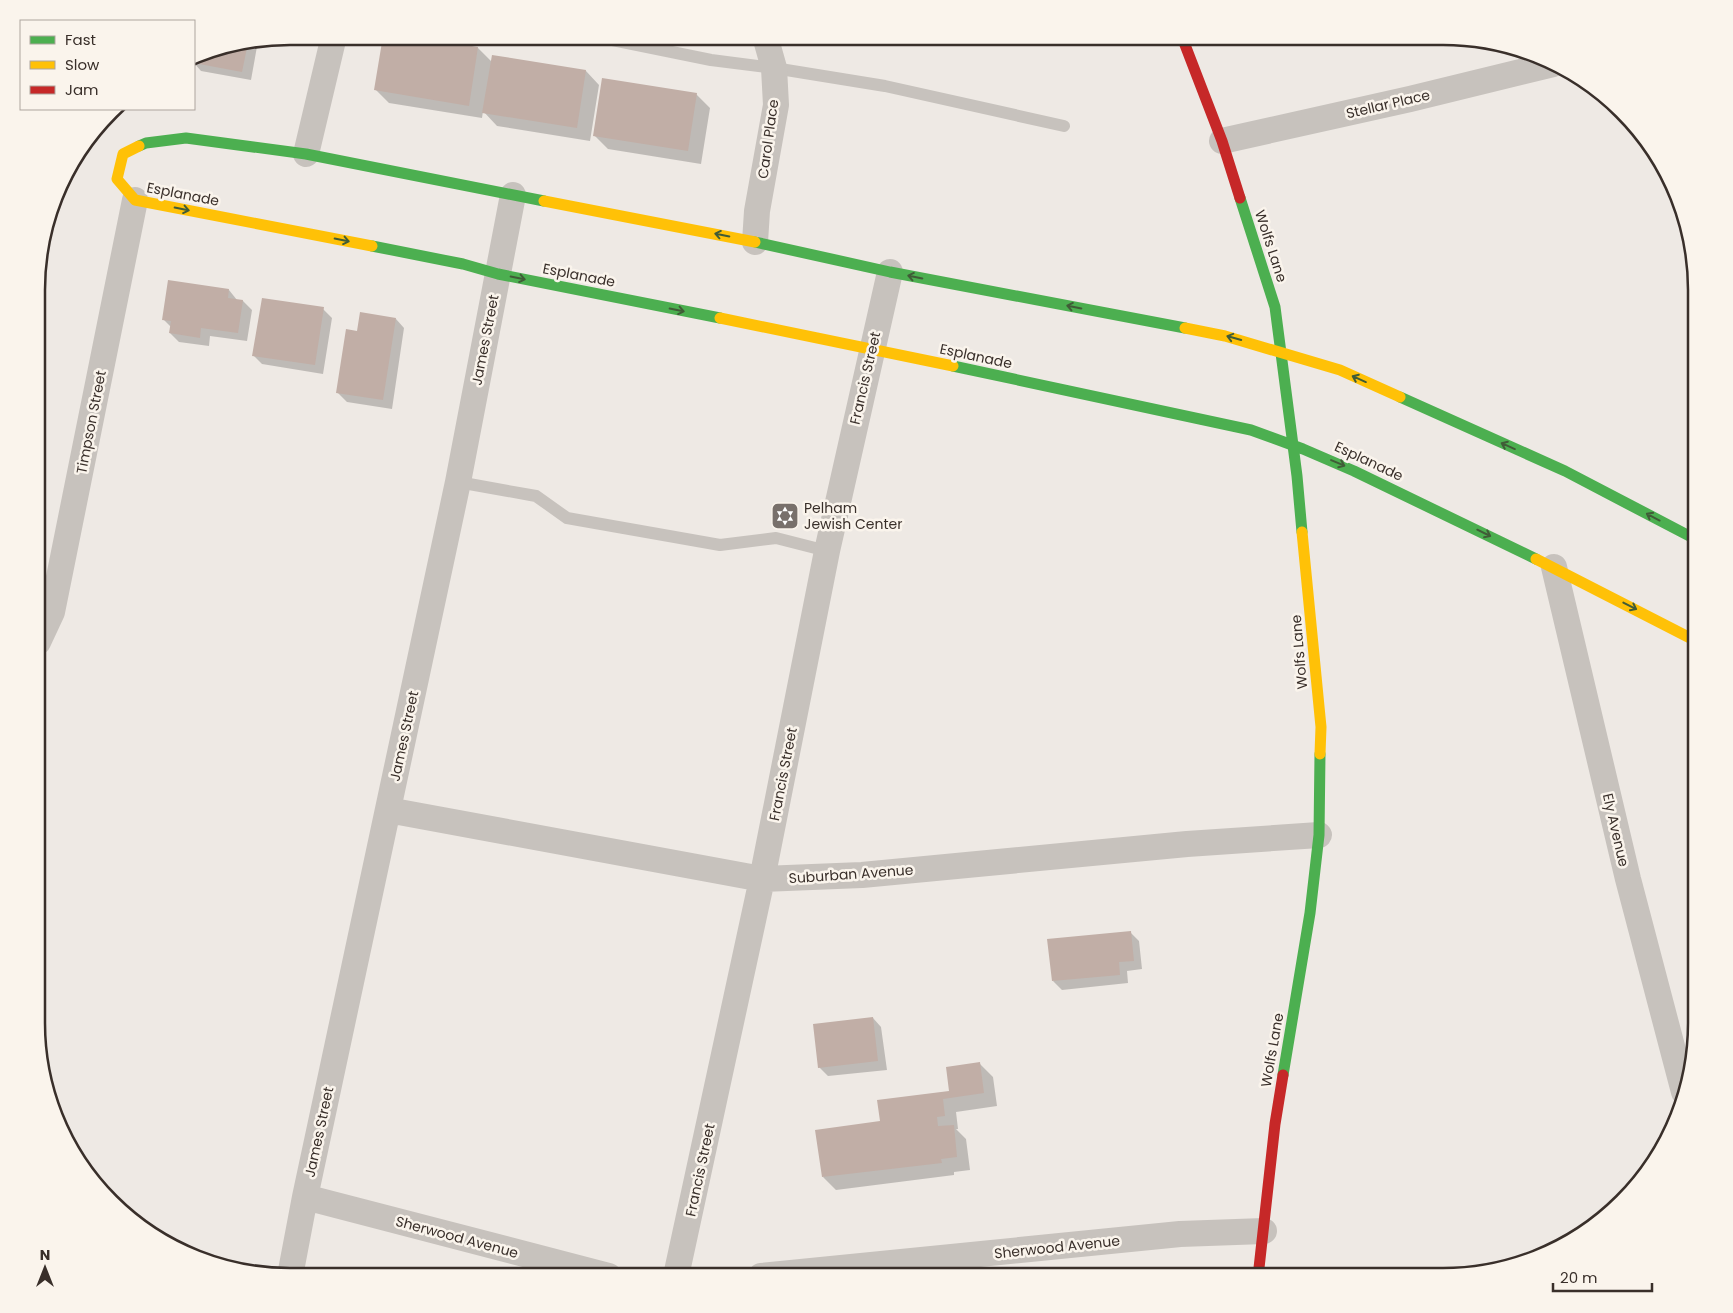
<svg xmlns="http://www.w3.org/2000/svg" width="1733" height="1313" font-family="Poppins,sans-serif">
<rect width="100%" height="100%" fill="#eee9e4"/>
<path fill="#0003" d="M258 41 251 80 201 71 194 63V58L208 50Z
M478 48 492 62 586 71 599 85 590 141 497 126 483 111 482 118 389 103 375 89Z
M696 94 710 108 701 164 608 149 594 135Z
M229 290 237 300 243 301 252 310 247 341 210 336 209 346 179 342 170 333 171 327 163 319Z
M323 309 332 318 323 374 262 364 253 355Z
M396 319 404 328 392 409 347 402 338 393 358 332Z
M1130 932 1139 941 1142 969 1127 971 1128 983 1062 990 1053 981Z
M873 1018 881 1027 887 1070 828 1076 819 1067Z
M980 1064 993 1077 997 1106 956 1112 958 1129H956L966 1139 970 1170 954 1172V1175L836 1190 823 1177 882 1123 950 1092Z"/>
<path fill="#c1aea6" d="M383 36H412L478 47 469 106 374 90Z
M248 43 242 72 194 63V58L208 50Z
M492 55 586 70 577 128 482 113Z
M602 78 697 93 688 151 593 136Z
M168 280 229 289 228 298 243 300 238 333 201 328 200 338 169 333 171 321 162 320Z
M262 298 324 307 315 365 252 356Z
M360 312 396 318 383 400 336 393 346 329 357 331Z
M1131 931 1134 961 1119 962 1120 975 1052 981 1047 939Z
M873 1017 878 1061 818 1068 813 1024Z
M980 1062 984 1093 943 1099 945 1116 937 1117 938 1126 954 1125 957 1157 941 1159 942 1163 822 1177 815 1130 880 1121 877 1100 949 1091 946 1067Z"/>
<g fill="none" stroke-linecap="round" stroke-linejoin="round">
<path stroke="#c7c2bd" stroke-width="12" d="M593 36 711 60 774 68 885 86 1064 126
M458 482 536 496 567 518 720 545 776 538 827 551"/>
<path stroke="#c7c2bd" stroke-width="26" d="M1222 141 1410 99 1553 64
M306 154 334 36
M755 242 757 211 776 105 774 68 765 36
M1554 567 1628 879 1684 1092
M38 642 52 612 135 200
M388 810 762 879 862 875 1187 844 1319 835
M305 1197 609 1276
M290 1276 305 1197 458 482 513 195
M676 1276 762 879 827 551 890 272
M761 1276 1180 1234 1264 1231"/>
<path stroke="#4caf50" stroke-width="11" d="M139 146 146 143 186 138 306 154 544 201
M1240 198 1275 307 1297 476 1302 532
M755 242 890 272 1185 328
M372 246 463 264 498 274 720 318
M953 366 1251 430 1303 449 1354 471 1536 559
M1400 397 1565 471 1697 540
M1283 1075 1310 913 1319 835 1320 754"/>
<path stroke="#ffc107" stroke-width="11" d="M139 146 123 154 117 179 135 200 372 246
M544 201 755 242
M720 318 953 366
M1185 328 1225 336 1340 370 1400 397
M1302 532 1321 727 1320 754
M1536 559 1696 641"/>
<path stroke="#c62828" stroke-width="11" d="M1182 37 1222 141 1240 198
M1258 1277 1275 1124 1283 1075"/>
</g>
<defs><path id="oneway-shaft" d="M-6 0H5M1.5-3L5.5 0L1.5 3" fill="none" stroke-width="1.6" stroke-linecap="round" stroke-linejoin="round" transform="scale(1.25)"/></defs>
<g stroke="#405c37">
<use href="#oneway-shaft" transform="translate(182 209) rotate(11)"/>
<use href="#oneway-shaft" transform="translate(722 235) rotate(-169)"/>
<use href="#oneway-shaft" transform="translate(342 240) rotate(11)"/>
<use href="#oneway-shaft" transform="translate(915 277) rotate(-169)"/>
<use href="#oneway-shaft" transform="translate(518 278) rotate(11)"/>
<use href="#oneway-shaft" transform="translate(1074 307) rotate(-169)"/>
<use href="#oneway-shaft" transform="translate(677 310) rotate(11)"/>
<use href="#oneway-shaft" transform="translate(1234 338) rotate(-164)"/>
<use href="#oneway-shaft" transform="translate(1359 379) rotate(-156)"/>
<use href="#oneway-shaft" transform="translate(1508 446) rotate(-156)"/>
<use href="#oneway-shaft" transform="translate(1338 463) rotate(23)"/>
<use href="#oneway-shaft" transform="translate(1653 517) rotate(-152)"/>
<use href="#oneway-shaft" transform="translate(1484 533) rotate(26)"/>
<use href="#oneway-shaft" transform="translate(1630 606) rotate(27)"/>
</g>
<defs>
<symbol id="synagogue-square" viewBox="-11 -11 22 22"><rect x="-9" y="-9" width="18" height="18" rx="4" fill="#78706b" stroke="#faf4ec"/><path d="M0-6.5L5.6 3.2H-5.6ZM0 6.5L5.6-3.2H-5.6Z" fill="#fff"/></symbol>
</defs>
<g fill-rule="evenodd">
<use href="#synagogue-square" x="769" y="500" width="32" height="32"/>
</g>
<g text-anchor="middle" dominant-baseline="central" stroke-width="5" stroke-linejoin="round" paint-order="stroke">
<g font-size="14" fill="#392f2a" stroke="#faf4ec">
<text transform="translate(1388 104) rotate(-13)">Stellar Place</text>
<text transform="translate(768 139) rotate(-82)">Carol Place</text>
<text transform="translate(183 194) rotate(11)">Esplanade</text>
<text transform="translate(1271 246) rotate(72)">Wolfs Lane</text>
<text transform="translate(579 275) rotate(11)">Esplanade</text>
<text transform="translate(485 340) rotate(-79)">James Street</text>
<text transform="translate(976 356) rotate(12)">Esplanade</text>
<text transform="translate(865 378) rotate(-77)">Francis Street</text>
<text transform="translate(91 422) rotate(-79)">Timpson Street</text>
<text transform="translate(1369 461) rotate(25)">Esplanade</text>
<text transform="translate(1299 652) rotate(-95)">Wolfs Lane</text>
<text transform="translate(404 736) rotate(-78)">James Street</text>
<text transform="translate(783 774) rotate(-79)">Francis Street</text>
<text transform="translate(1616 830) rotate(77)">Ely Avenue</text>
<text transform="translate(851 874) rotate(-4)">Suburban Avenue</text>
<text transform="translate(1272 1050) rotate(-80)">Wolfs Lane</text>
<text transform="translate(319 1132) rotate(-78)">James Street</text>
<text transform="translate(700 1170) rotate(-78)">Francis Street</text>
<text transform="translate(457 1237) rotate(15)">Sherwood Avenue</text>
<text transform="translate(1057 1247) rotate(-6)">Sherwood Avenue</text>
</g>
<g font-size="14" fill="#392f2a" stroke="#faf4ec" text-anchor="start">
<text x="804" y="508">Pelham<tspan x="804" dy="16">Jewish Center</tspan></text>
</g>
</g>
<path d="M0 0H1733V1313H0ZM290 45H1443A245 245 0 0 1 1688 290V1023A245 245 0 0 1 1443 1268H290A245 245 0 0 1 45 1023V290A245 245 0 0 1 290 45Z" fill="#faf4ec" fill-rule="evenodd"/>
<path fill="none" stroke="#392f2a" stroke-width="2.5" d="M290 45H1443A245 245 0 0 1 1688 290V1023A245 245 0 0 1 1443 1268H290A245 245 0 0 1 45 1023V290A245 245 0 0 1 290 45Z"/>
<rect x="20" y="20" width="175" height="90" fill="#faf4ec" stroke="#ada59e"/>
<rect x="30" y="36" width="25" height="8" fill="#4caf50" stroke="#ada59e"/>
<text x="65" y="45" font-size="15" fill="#392f2a">Fast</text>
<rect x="30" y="61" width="25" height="8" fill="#ffc107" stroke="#ada59e"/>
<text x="65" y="70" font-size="15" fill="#392f2a">Slow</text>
<rect x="30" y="86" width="25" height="8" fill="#c62828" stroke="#ada59e"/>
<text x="65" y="95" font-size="15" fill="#392f2a">Jam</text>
<g transform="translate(45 1268)" stroke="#faf4ec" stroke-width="4" paint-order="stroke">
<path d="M0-4L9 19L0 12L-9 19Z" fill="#392f2a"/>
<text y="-8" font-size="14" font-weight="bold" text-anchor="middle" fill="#392f2a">N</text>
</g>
<path d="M1553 1283v8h99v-8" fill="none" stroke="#392f2a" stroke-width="2.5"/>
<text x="1560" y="1283" font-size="15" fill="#392f2a" stroke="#faf4ec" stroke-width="4" paint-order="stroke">20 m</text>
</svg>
